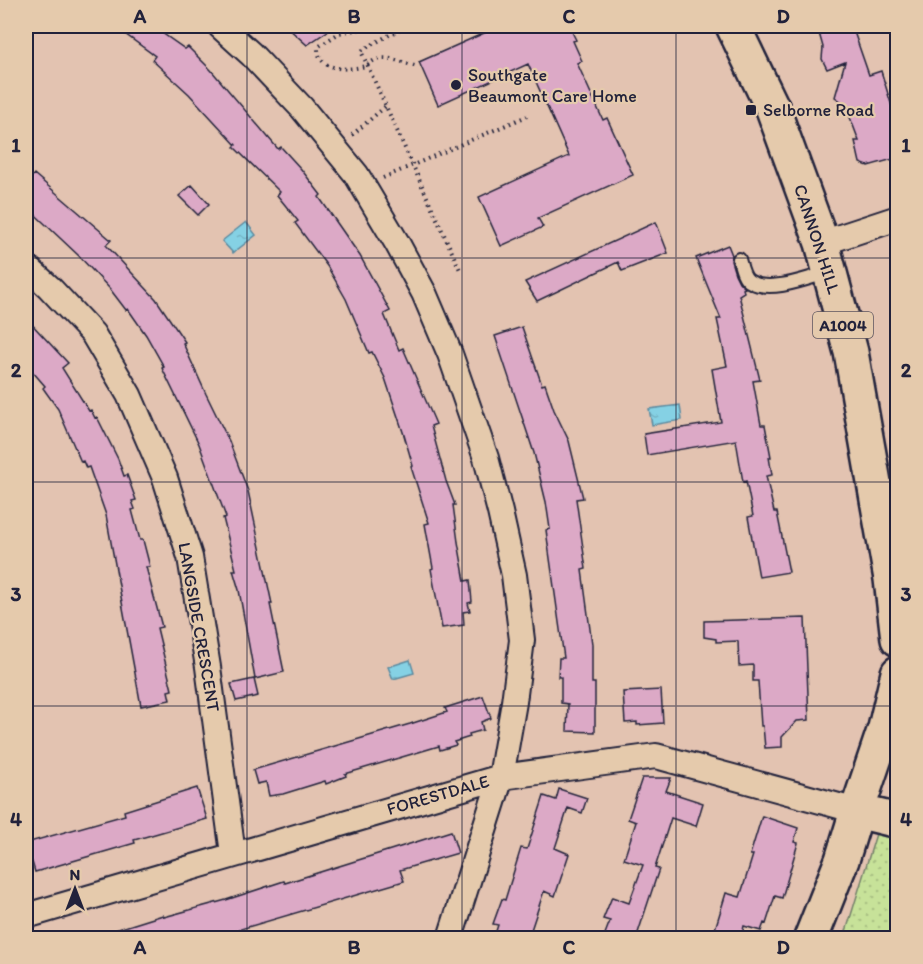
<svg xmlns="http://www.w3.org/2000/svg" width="923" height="964" font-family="Itim,sans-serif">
<defs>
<pattern id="park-dots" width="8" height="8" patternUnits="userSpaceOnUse" patternTransform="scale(1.5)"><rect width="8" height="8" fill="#c7e299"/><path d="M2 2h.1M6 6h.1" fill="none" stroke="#abc285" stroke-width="1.8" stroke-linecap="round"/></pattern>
<pattern id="water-ripples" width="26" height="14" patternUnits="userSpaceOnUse" patternTransform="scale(1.5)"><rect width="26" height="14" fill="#85d1e4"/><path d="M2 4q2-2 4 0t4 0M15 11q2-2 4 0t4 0" fill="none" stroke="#73b3c4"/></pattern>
</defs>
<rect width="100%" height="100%" fill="#e3c3b1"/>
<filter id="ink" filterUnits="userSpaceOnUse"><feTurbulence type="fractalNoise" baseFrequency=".0167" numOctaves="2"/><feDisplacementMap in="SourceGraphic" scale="12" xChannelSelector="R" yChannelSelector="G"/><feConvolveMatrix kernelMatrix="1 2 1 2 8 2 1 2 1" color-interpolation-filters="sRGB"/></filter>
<g filter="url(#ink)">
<path fill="url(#park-dots)" stroke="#74826a" stroke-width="1.5" d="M876 834 897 839V938H844Z"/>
<path fill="url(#water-ripples)" stroke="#5d8ba0" stroke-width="1.5" d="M246 222 256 235 233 253 222 241Z
M680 405 682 420 652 425 649 409Z
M410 660 414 673 393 679 388 667Z"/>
<path fill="#dca9c6" stroke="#22223b" stroke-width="1.5" d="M114 26H152L185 49 188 47 211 70 278 149 281 147 301 169 321 195 319 197 360 256 390 311 384 314 399 350 403 348 436 424 431 426 446 481 455 505H453L458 542 465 581 470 580 472 602 468 603 470 611 463 612 464 625 442 628 431 569 433 568 425 524 429 523 411 467 413 466 404 435 385 378 372 352 369 353 346 299 327 266 295 223 298 221 277 195 280 192 234 147 236 145 189 94 152 60 155 56Z
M286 26H335L307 45Z
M500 26H569L576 40 573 41 582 61 577 63 603 120 607 118 633 175 538 218 543 227 501 246 479 197 569 156 528 64 438 105 419 62Z
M817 26H852L869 75 881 71 897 123 893 125 897 141V158L868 166 860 163 855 141H859L845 104 835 97 845 62 827 69 822 59 823 47Z
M34 174 111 240 106 245 156 299 185 342 183 343 206 394 229 441 248 491 272 604H270L284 672 255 679 239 590 233 570H236L223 518 226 517 199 444 162 368 164 367 146 335 128 309 126 310 110 289 78 255 26 206V184Z
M192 185 209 204 198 215 179 196Z
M656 222 668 253 622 271 618 262 537 301 525 282Z
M728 245 732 255 731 261 735 274 739 282 745 288 743 289 744 292 739 295 760 380 753 381 761 425H765L771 457H769L772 475 766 476 774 512H777L789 572 759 577 748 517 753 516 746 481 743 482 736 440 647 455 644 434 721 422 712 369 727 366 717 319H721L696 258Z
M26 318 68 363 62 368 89 411 91 410 95 418 97 417 118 459 124 476 127 475 136 500 132 501 135 509 132 510 140 540H143L150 567H146L162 627 157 628 172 690 168 691 170 700 141 706 106 515 89 467 86 468 83 461 81 462 58 409 43 388 45 386 26 364Z
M522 327 542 385 545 384 554 410 569 441 583 498 576 499 586 569 582 570 592 644V683H595V732L567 731 568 704 561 703V677H558L559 658H564L546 530 550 529 546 502 534 453 495 336Z
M805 618 809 720 797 721 782 737V747L765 748 763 726H761L758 681H753V665L739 666 738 641 716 642V639L704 637V621Z
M254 679 258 696 236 701 231 684Z
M661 690 663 723 637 725V722L625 723 623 692Z
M483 696 491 718 481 722 483 730 469 734 470 737 454 742 456 745 440 750 439 746 345 774 346 776 326 784 325 781 283 794 269 796 266 782 257 784 253 770 410 724 447 712 445 708Z
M642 778H671L666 791 703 803 696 826 671 818 655 868 659 869 636 939H616L605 934 610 921 603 919 612 897 629 903 643 865 624 859 636 822 628 819Z
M197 788 207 819 134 840 135 843 35 872 32 862 26 864V843L125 815 124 811Z
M559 789 587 798 582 813 568 808 555 848 569 854 555 896 544 891 528 939H508L495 934 498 925 493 924 502 899 505 900 521 848 527 849 544 796 556 800Z
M762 816 798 828 794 842 798 843 782 898 775 896 766 924 764 923 761 931 744 926 741 939H712L726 893 740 897 753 855H750Z
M451 831 458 853 400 870 404 881 207 939H99V935L163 915 164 917 226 900 284 881 285 883Z"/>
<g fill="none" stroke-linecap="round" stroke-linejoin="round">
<defs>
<path id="service" d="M739 259C741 266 743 277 749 281 769 294 809 278 829 272"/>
<path id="minor" d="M220 26 251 54 302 108 356 174 397 243 424 293 450 354 486 458 500 512 514 575 522 640 514 702 501 777 450 938
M822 243 898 218
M26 266 49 287 93 334 129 395 165 478 190 557 208 667 233 854
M26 916 501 777 656 756 857 811"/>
<path id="secondary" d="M811 938 842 860 857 811"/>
<path id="primary" d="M733 26 773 109 822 243 851 352 891 579 898 639
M898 673 885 728 857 811 898 821"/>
</defs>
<use href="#service" stroke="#22223b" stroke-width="16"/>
<use href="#minor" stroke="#22223b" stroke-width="28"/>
<use href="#secondary" stroke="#22223b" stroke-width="38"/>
<use href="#primary" stroke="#22223b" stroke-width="38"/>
<path stroke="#22223b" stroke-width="4" stroke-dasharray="1.5 4.5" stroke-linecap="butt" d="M364 26 361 29 339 33 318 47C317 71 347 71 365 66 370 64 373 60 378 59 389 56 404 63 415 66
M405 26 361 51 461 272
M352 135 386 106
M383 178 527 116"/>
<use href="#service" stroke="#e5caac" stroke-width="12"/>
<use href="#minor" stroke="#e5caac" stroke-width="24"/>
<use href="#secondary" stroke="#e5caac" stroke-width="33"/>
<use href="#primary" stroke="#e5caac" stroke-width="33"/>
</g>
</g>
<path fill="none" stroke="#22223b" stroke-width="1.5" stroke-opacity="0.55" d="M247 26V938M462 26V938M676 26V938M26 258H898M26 482H898M26 706H898"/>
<g fill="#22223b" stroke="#e5caac" stroke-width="2">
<circle cx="456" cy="85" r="6"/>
<rect x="745" y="104" width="12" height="12" rx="3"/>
</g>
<g text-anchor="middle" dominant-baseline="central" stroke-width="4.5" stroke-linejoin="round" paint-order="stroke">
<rect fill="#e5caac" stroke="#5c545d" stroke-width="1.5" x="813" y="312" width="60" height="26" rx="4.5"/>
<g font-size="16" font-weight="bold" fill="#22223b">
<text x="843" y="325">A1004</text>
</g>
<g font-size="18" fill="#22223b" stroke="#e5caac" text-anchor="start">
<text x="468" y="75">Southgate<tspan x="468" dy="21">Beaumont Care Home</tspan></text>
<text x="763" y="110">Selborne Road</text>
</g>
<g font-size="18" fill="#22223b" stroke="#e5caac">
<text transform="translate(817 239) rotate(72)">CANNON HILL</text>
<text transform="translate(199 627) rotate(80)">LANGSIDE CRESCENT</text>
<text transform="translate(438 795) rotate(-16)">FORESTDALE</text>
</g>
</g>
<rect width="923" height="964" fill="none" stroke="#e5caac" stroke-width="66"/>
<g transform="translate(75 889)" stroke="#e5caac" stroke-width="4.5" paint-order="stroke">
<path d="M0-4.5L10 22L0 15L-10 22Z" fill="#22223b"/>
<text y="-9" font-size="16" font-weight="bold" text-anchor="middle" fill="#22223b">N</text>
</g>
<rect x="33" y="33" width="857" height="898" fill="none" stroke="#22223b" stroke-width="2"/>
<g font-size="20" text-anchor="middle" font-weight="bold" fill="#22223b">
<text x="140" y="23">A</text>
<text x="354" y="23">B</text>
<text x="569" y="23">C</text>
<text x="783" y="23">D</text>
<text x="16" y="152">1</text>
<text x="906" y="152">1</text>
<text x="16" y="377">2</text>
<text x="906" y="377">2</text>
<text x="16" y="601">3</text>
<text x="906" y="601">3</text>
<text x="16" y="826">4</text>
<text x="906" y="826">4</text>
<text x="140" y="954">A</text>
<text x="354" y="954">B</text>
<text x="569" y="954">C</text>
<text x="783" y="954">D</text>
</g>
</svg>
